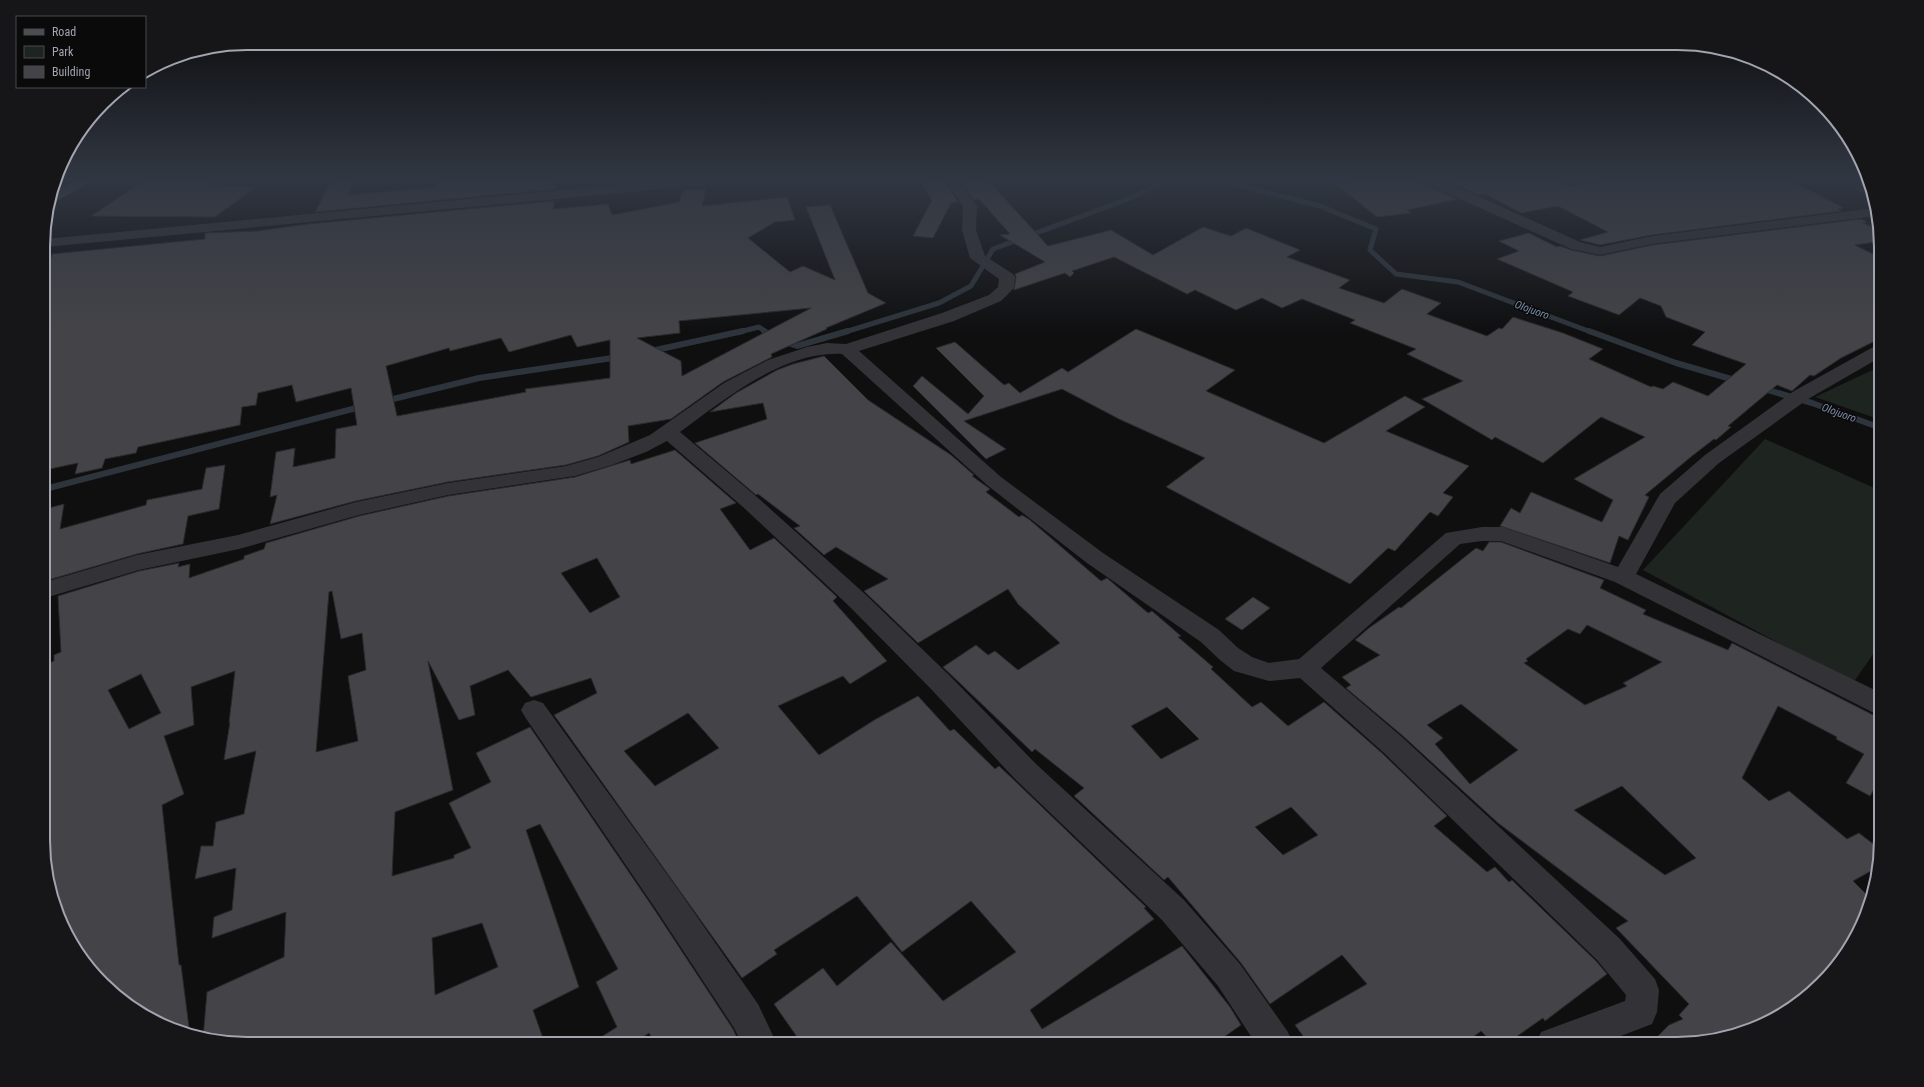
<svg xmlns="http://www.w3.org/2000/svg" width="1924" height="1087" font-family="'Roboto Condensed',sans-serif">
<rect width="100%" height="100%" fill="#0f0f10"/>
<path fill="#1e241f" d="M1881 366V420L1815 397Z
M1765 439 1881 491V643L1853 683 1643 570Z"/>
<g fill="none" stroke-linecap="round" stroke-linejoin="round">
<path stroke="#2e343b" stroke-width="5" d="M1215 179 1320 206 1376 229 1370 250 1396 274 1458 282 1591 332
M739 332 759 327 766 332
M845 332 939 303 971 286 993 249 1131 198 1170 179"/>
<path stroke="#2e343b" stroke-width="6" d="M764 331 773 336
M1589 331 1676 363 1738 381
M782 341 797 346 848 331
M651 351 743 331
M1761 388 1812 403 1881 428
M385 401 479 378 619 357
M45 489 364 406"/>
</g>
<path fill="#444448" stroke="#2a292c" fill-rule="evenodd" d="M147 179H217L208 185 257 186 215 217 91 216Z
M333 179H356L348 195 434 187 437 179H556L555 189 315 212Z
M918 179H943L958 202 951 203 933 238 913 236 932 200Z
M959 179H987L1048 246 1111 230 1153 255 1203 227 1231 236 1246 228 1300 250 1287 257 1350 280 1339 288 1384 303 1402 289 1441 303 1427 314 1487 336 1499 328 1502 329 1513 317 1563 333 1603 349 1589 359 1651 387 1653 386 1663 389 1673 382 1708 396 1746 364 1692 345 1705 332 1666 317 1661 306 1640 298 1619 315 1568 296 1573 292 1497 259 1519 251 1499 241 1529 233 1557 247 1560 246 1571 250 1600 256 1652 245 1861 219 1867 222 1863 223 1880 230 1881 234V241L1855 245 1881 258V338L1841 358 1814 376 1810 375 1792 391 1777 385 1728 426 1731 427 1716 440 1714 439 1692 456 1645 495 1649 497 1628 540 1619 536 1610 563 1500 526 1511 508 1520 513 1531 492 1602 522 1613 500 1574 479 1645 437 1601 417 1543 463 1495 437 1492 440 1422 399 1463 381 1407 354 1416 349 1350 323 1355 320 1302 299 1282 308 1262 298 1236 310 1195 290 1187 294 1114 257 1072 271 1074 273 1070 277 1065 273 1014 290 1016 277 1015 274 1045 262 1000 235 1010 234 979 199 974 200Z
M1370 179H1421L1422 183 1457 199 1407 210 1411 213 1377 217 1335 183Z
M1444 179H1556L1569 186 1615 179H1788L1844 208 1838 209 1842 211 1652 235 1600 245 1580 240 1608 232 1558 206 1521 213 1485 194 1479 195Z
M706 189 702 206 787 197 795 220 775 222 748 238 790 272 803 266 835 280 806 207 830 205 868 293 886 303 826 328 827 329 771 354 772 357 723 382 671 419 628 426 629 442 598 456 566 465 448 482 356 501 270 524 277 495 270 497 276 452 295 448 293 467 335 458 336 429 357 425 351 388 296 402 292 385 258 393 256 405 242 407 240 425 138 447 136 453 105 459 102 468 75 474 78 463 45 470V281L52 254 205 239V233L257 231 308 224 554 201 553 209 608 204 612 215 679 202 683 190ZM811 308 682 376 681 361 637 338 680 333 679 321ZM571 335 577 347 610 340V378L525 389 526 392 397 416 386 366 449 348 450 351 501 338 509 352Z
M1136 329 1235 370 1206 391 1324 443 1405 396 1425 407 1386 431 1469 466 1443 493 1453 497 1438 516 1430 512 1395 551 1388 548 1350 584 1166 487 1205 458 1119 419 1062 389 964 421 1006 449 986 459 913 386 922 376 968 414 984 396 936 348 955 342 1004 385 1009 383 1020 393 1062 368 1068 372Z
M824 356 868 400 951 455 974 475 972 476 990 489 986 492 1019 517 1022 515 1030 520 1101 581 1107 578 1148 613 1152 611 1181 636 1178 637 1213 667 1211 669 1252 707 1261 702 1288 726 1324 702 1383 754 1447 816 1434 826 1487 872 1495 867 1509 882 1512 880 1596 961 1607 974 1545 1021 1543 1018 1506 1044H1493L1481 1031 1464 1044H1309L1295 1025 1367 984 1342 955 1270 1004 1241 963 1168 877 1164 880 1074 796 1084 788 1035 749 1032 752 943 667 976 645 988 655 995 651 1018 670 1060 643 1018 604 1008 589 918 643 864 591 888 579 836 547 824 555 794 528 800 526 758 494 756 495 695 443 767 419 763 403 710 412 736 393 777 370 793 364ZM1167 707 1199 739 1161 759 1131 726ZM1291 807 1318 835 1283 855 1255 827Z
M675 450 736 503 720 509 750 550 774 538 837 597 833 601 887 661 850 684 843 676 778 706 819 755 876 719 918 696 950 731 954 729 995 769 999 766 1015 781 1146 907 1144 908 1154 919 1030 1010 1042 1029 1182 946 1230 1007 1241 1025 1214 1044H802L774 1004 823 968 837 986 891 942 943 1001 1016 952 971 901 902 952 857 896 774 950 777 954 742 978 554 715 597 693 591 678 531 697 508 670 470 686 475 715 459 720 428 661 453 790 395 812 392 876 454 858V855L471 848 449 803 491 782 476 753 530 727 654 909 733 1029 740 1044H655L649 1033 633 1044H590L617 1027 596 982 618 969 540 824 526 830 579 987 533 1010 545 1044H247L203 1038 207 992 284 957 286 912 212 938 214 917 232 910 236 868 195 879 201 846H213L216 822 244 814 256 751 224 760 230 722 229 723 235 671 191 687 194 725 164 736 184 794 162 805 179 965H181L190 1035 145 1017 112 993 78 953 54 906 45 866V665L54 661V655L61 652 58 596 139 571 179 563 178 567 190 564 189 578 244 559V556L264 549 266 543 359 516 448 496 575 477 630 460 631 464ZM597 558 620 597 590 613 561 573ZM332 591 341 639 362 633 366 670 348 676 358 741 316 752 329 592ZM141 674 161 713 129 729 108 690ZM688 713 719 748 655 786 624 751ZM482 923 498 967 435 995 432 938Z
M225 465 219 509 188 516 183 544 137 554 45 581V509L64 504 60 529 146 505 147 500 202 489 206 468Z
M1489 542H1501L1604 580 1600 588 1646 610 1643 614 1728 650 1732 643 1881 719V777L1870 796 1846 783 1864 754 1836 739 1837 737 1778 706 1742 778 1769 801 1789 791 1847 839 1859 833 1881 850 1878 867 1853 881 1871 899 1854 942 1822 984 1779 1017 1742 1033 1690 1044H1650L1669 1025 1683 1019 1679 1015 1689 1004 1616 928 1628 921 1498 823 1403 736 1346 688 1351 685 1342 677 1380 655 1355 640 1369 628 1399 607 1401 608 1476 548 1483 551ZM1587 625 1662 662 1623 683 1627 686 1585 705 1524 663 1528 661 1526 659 1568 629 1580 634ZM1461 704 1518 750 1470 784 1435 744 1443 738 1427 725ZM1622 786 1696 858 1665 875 1574 810Z
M1253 597 1270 608 1242 630 1225 619Z"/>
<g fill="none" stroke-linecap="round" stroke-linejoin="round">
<path fill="#333337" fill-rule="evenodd" d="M680 179H732L726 183 45 247V239Z
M944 179H957L977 206 976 230 985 256 1013 274 1015 277 1014 288 1001 301 954 321 859 351 1001 477 1103 553 1219 630 1238 648 1252 657 1269 663 1299 659 1446 533 1482 527H1503L1618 567 1660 494 1705 455 1794 391 1875 346 1881 345V357L1808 399 1719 463 1675 503 1636 574 1881 693V715L1872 712 1615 582 1501 541H1482L1460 544 1321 668 1402 737 1619 938 1655 979 1659 990 1657 1012 1652 1024 1600 1044H1536L1541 1032 1625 1001 1626 995 1597 960 1384 753 1300 678 1269 681 1234 671 1220 660 1201 642 1087 563 987 485 842 354C783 351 725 399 680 432L757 497 865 594 949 675 1036 764 1184 900 1240 964 1288 1032 1293 1044H1256L1218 986 1162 920 1016 780 931 689 849 606 743 507 667 441 646 452 612 465 575 476 448 495 359 515 239 549 139 570 45 598V582L137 555 238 535 356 502 448 483 566 466 598 457 650 435 724 383 768 360 807 347 827 343 846 344 942 313 989 295 998 287 999 279 970 258 962 230 963 206Z
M1422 179H1440L1580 242 1600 247 1652 236 1875 208 1877 216 1652 244 1600 255 1571 249 1423 182Z
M1869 179 1873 197H1872L1858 191 1856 188 1859 182Z
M534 700 543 703 677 888 758 1004 777 1044H742L734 1028 655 908 525 717 521 710 525 703Z"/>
<path fill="#4d4e53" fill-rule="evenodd" d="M79 179H96L57 201 51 202 54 192Z"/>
</g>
<linearGradient id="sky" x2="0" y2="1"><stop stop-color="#080809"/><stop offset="0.54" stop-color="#313742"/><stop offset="1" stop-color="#313742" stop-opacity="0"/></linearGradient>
<rect width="1924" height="332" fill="url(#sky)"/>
<g text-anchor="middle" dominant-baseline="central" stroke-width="3" stroke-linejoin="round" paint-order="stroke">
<g font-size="11" font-style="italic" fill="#7c8da7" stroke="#0a0a0b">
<text transform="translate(1532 310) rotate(20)">Olojuoro</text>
<text transform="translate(1839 413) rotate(20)">Olojuoro</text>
</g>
</g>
<path d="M0 0H1924V1087H0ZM247 50H1677A197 197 0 0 1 1874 247V840A197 197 0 0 1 1677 1037H247A197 197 0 0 1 50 840V247A197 197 0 0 1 247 50Z" fill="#161618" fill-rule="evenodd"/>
<path fill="none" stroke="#a2a4b0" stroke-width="2" d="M247 50H1677A197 197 0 0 1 1874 247V840A197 197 0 0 1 1677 1037H247A197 197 0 0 1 50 840V247A197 197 0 0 1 247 50Z"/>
<rect x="16" y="16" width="130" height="72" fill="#0a0a0b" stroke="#47484d"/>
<rect x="24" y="29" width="20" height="6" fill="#4d4e53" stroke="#47484d"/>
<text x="52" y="36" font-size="12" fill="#a2a4b0">Road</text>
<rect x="24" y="46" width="20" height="12" fill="#1e241f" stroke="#47484d"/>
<text x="52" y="56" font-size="12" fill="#a2a4b0">Park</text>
<rect x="24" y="66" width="20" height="12" fill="#444448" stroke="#47484d"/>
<text x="52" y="76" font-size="12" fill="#a2a4b0">Building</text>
</svg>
